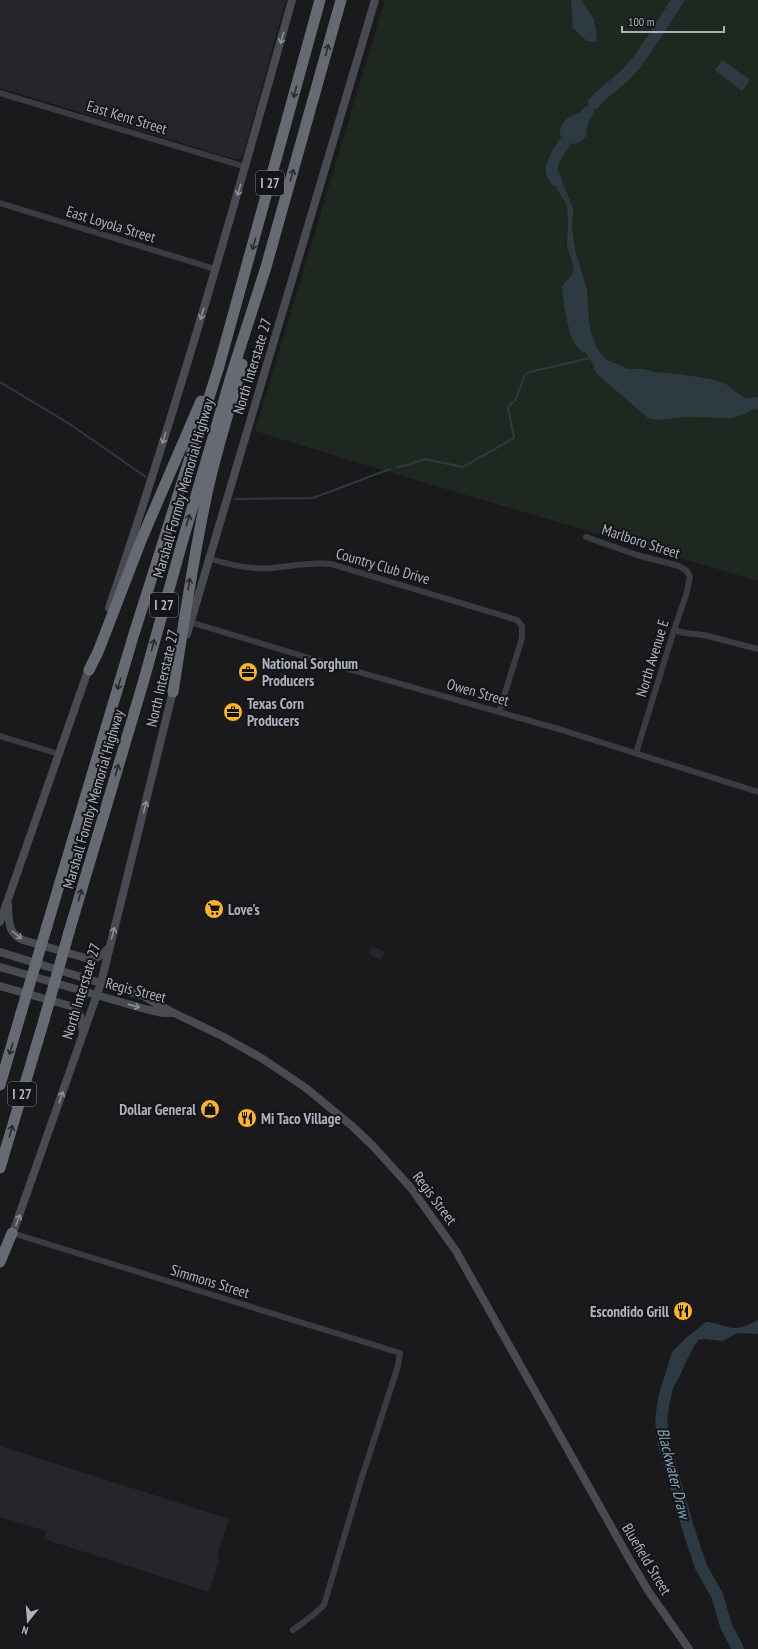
<svg xmlns="http://www.w3.org/2000/svg" width="758" height="1649" font-family="'PT Sans Narrow',sans-serif">
<rect width="100%" height="100%" fill="#1a1a1d"/>
<path fill="#26262a" d="M0 0H286L243 155 240 159H234L0 88Z
M372 946 385 952 381 960 369 954Z
M0 1446 229 1519 218 1552 219 1562 209 1592 44 1539 46 1531 0 1517Z"/>
<path fill="#1f2820" d="M385 0H758V581C590 531 422 483 255 431Z"/>
<path fill="#2e3a42" d="M571 0H582L594 20 597 38 596 42 587 41 573 28Z
M722 60 750 80 742 91 715 70Z
M586 110 589 114 586 136 579 143C571 145 564 143 560 135 560 117 573 116 586 110Z
M550 164 557 170 573 208 572 230 575 250 587 290 589 321 591 334 595 342 593 351 589 353C585 353 581 352 578 348 568 337 563 301 562 286L572 275 574 268 567 246 568 223 567 206 551 178 548 168Z
M599 360H607L628 369H644L654 372 678 374 711 379 726 384 740 395 750 400 751 410 742 415 731 418 686 417 659 420 648 418 597 374 594 370V363Z
M758 1320V1334L737 1333 723 1341 704 1339 698 1340C691 1350 686 1362 681 1373 677 1383 669 1391 668 1402L664 1403 659 1401 658 1397 672 1352 686 1338 706 1322C717 1322 727 1329 737 1328 746 1327 751 1323 758 1320Z"/>
<g fill="none" stroke-linecap="round" stroke-linejoin="round">
<path stroke="#2e3a42" stroke-width="2" d="M0 382 68 423 146 477
M398 467 410 464 424 459 463 467 514 438 508 407 516 399 525 375 529 372 595 357
M235 499 313 498 390 469"/>
<path stroke="#2e3a42" stroke-width="12" d="M661 26 678 0
M594 103C606 89 620 82 631 69 641 58 648 45 657 33
M556 180C555 178 552 174 552 171 549 159 580 122 588 112
M585 336C592 354 595 359 610 371
M736 404H751L758 403
M667 1388C662 1408 659 1423 664 1444L689 1531 701 1567 717 1595 726 1626 738 1649"/>
<path stroke="#3b3c42" stroke-width="6" d="M0 93 246 167
M0 203 215 269
M586 537 637 555 679 566 687 571 690 577 686 595 674 630 636 753
M208 558C229 565 250 570 272 568 292 566 311 562 331 564L517 620 522 626V638L499 712
M190 622 306 657 562 730 758 792
M674 630 685 633 704 635 758 649
M0 736 59 754
M12 1233 400 1353 398 1366 361 1480 324 1605 313 1615 293 1630"/>
<path stroke="#494b52" stroke-width="8" d="M109 608C177 408 235 204 292 0
M187 634 375 0
M8 904C9 920 7 933 23 940L89 959 98 957 109 948
M0 922 90 665
M0 952 143 996 174 1013 222 1036 263 1059 306 1088 352 1126 373 1146 411 1188 456 1251 630 1560 649 1592 689 1649
M0 967 145 1009 163 1013H173
M0 986 74 1007 80 1016 83 1032
M11 1238 101 983 174 687"/>
<path stroke="#666a73" stroke-width="11" d="M89 670 98 652 142 538 201 401
M173 692C183 629 192 565 205 503 214 456 230 410 242 364
M47 926 133 637 219 366 320 0
M69 932 143 683 182 543 232 373 266 267 341 0
M0 1085 21 1013
M0 1168 44 1020
M0 1262 12 1233"/>
<path stroke="#666a73" stroke-width="11" d="M21 1013 47 926
M44 1020 69 932"/>
</g>
<defs><path id="oneway-shaft" d="M-6 0H5M1.5-3L5.5 0L1.5 3" fill="none" stroke-width="1.6" stroke-linecap="round" stroke-linejoin="round"/></defs>
<g stroke="#898e98">
<use href="#oneway-shaft" transform="translate(282 38) rotate(106)"/>
<use href="#oneway-shaft" transform="translate(239 190) rotate(106)"/>
<use href="#oneway-shaft" transform="translate(202 314) rotate(107)"/>
<use href="#oneway-shaft" transform="translate(164 438) rotate(107)"/>
<use href="#oneway-shaft" transform="translate(145 807) rotate(-76)"/>
<use href="#oneway-shaft" transform="translate(113 933) rotate(-76)"/>
<use href="#oneway-shaft" transform="translate(17 935) rotate(40)"/>
<use href="#oneway-shaft" transform="translate(134 1006) rotate(16)"/>
<use href="#oneway-shaft" transform="translate(61 1097) rotate(-71)"/>
<use href="#oneway-shaft" transform="translate(18 1220) rotate(-69)"/>
</g>
<g stroke="#292a2f">
<use href="#oneway-shaft" transform="translate(327 50) rotate(-75)"/>
<use href="#oneway-shaft" transform="translate(295 92) rotate(105)"/>
<use href="#oneway-shaft" transform="translate(292 175) rotate(-74)"/>
<use href="#oneway-shaft" transform="translate(254 244) rotate(105)"/>
<use href="#oneway-shaft" transform="translate(188 520) rotate(-74)"/>
<use href="#oneway-shaft" transform="translate(189 584) rotate(-81)"/>
<use href="#oneway-shaft" transform="translate(153 645) rotate(-75)"/>
<use href="#oneway-shaft" transform="translate(119 684) rotate(107)"/>
<use href="#oneway-shaft" transform="translate(117 770) rotate(-74)"/>
<use href="#oneway-shaft" transform="translate(80 895) rotate(-74)"/>
<use href="#oneway-shaft" transform="translate(11 1049) rotate(107)"/>
<use href="#oneway-shaft" transform="translate(11 1131) rotate(-74)"/>
</g>
<defs>
<symbol id="office-disc" viewBox="-11 -11 22 22"><circle r="9.5" fill="#ffb330" stroke="#151518"/><path d="M-6-3h4V-5.5h4V-3h4V5H-6ZM-1-4.5V-3h2v-1.5ZM-6 0V1H6V0Z" fill="#111"/></symbol>
<symbol id="supermarket-disc" viewBox="-11 -11 22 22"><circle r="9.5" fill="#ffb330" stroke="#151518"/><path d="M-6-5.5h2.5l.6 2H6L4.5 2H-2.5L-4.4-4H-6ZM-1.5 3.2a1.3 1.3 0 1 0 .1 0ZM3 3.2a1.3 1.3 0 1 0 .1 0Z" fill="#111"/></symbol>
<symbol id="shop-disc" viewBox="-11 -11 22 22"><circle r="9.5" fill="#ffb330" stroke="#151518"/><path d="M-5-2.5h2.3a2.7 3.5 0 0 1 5.4 0H5L5.5 6h-11ZM-1.5-2.5h3a1.5 2.3 0 0 0-3 0Z" fill="#111"/></symbol>
<symbol id="restaurant-disc" viewBox="-11 -11 22 22"><circle r="9.5" fill="#ffb330" stroke="#151518"/><path d="M-5-6h1v4h1v-4h1v4h1v-4h1v5L-1.5 .5V6h-2V.5L-5-1ZM5-6V6H3V1.5H1.5Q1.5-4 5-6Z" fill="#111"/></symbol>
</defs>
<g fill-rule="evenodd">
<use href="#office-disc" x="237" y="661" width="22" height="22"/>
<use href="#office-disc" x="222" y="701" width="22" height="22"/>
<use href="#supermarket-disc" x="203" y="898" width="22" height="22"/>
<use href="#shop-disc" x="199" y="1098" width="22" height="22"/>
<use href="#restaurant-disc" x="236" y="1107" width="22" height="22"/>
<use href="#restaurant-disc" x="672" y="1300" width="22" height="22"/>
</g>
<g text-anchor="middle" dominant-baseline="central" stroke-width="4" stroke-linejoin="round" paint-order="stroke">
<g fill="#151518" stroke="#7f838c" stroke-width="1">
<rect x="256" y="171" width="28" height="24" rx="3"/>
<rect x="150" y="593" width="28" height="24" rx="3"/>
<rect x="8" y="1082" width="28" height="24" rx="3"/>
</g>
<g font-size="14" font-weight="bold" fill="#acb2bd">
<text x="270" y="183">I 27</text>
<text x="164" y="605">I 27</text>
<text x="22" y="1094">I 27</text>
</g>
<g font-size="15" fill="#acb2bd" stroke="#151518">
<text transform="translate(127 117) rotate(17)">East Kent Street</text>
<text transform="translate(111 224) rotate(17)">East Loyola Street</text>
<text transform="translate(252 366) rotate(-73)">North Interstate 27</text>
<text transform="translate(183 488) rotate(-74)">Marshall Formby Memorial Highway</text>
<text transform="translate(641 541) rotate(18)">Marlboro Street</text>
<text transform="translate(383 566) rotate(16)">Country Club Drive</text>
<text transform="translate(652 658) rotate(-73)">North Avenue E</text>
<text transform="translate(162 678) rotate(-77)">North Interstate 27</text>
<text transform="translate(478 692) rotate(16)">Owen Street</text>
<text transform="translate(93 799) rotate(-74)">Marshall Formby Memorial Highway</text>
<text transform="translate(136 990) rotate(14)">Regis Street</text>
<text transform="translate(81 991) rotate(-73)">North Interstate 27</text>
<text transform="translate(435 1198) rotate(53)">Regis Street</text>
<text transform="translate(210 1281) rotate(17)">Simmons Street</text>
<text transform="translate(647 1559) rotate(59)">Bluefield Street</text>
</g>
<g font-size="15" font-weight="bold" fill="#acb2bd" stroke="#151518" text-anchor="start">
<text x="262" y="663">National Sorghum<tspan x="262" dy="17">Producers</tspan></text>
<text x="247" y="703">Texas Corn<tspan x="247" dy="17">Producers</tspan></text>
<text x="228" y="909">Love's</text>
<text x="196" y="1109" text-anchor="end">Dollar General</text>
<text x="261" y="1118">Mi Taco Village</text>
<text x="669" y="1311" text-anchor="end">Escondido Grill</text>
</g>
<g font-size="16" font-style="italic" fill="#81a1ba" stroke="#151518">
<text transform="translate(674 1473) rotate(76)">Blackwater Draw</text>
</g>
</g>
<g transform="translate(28 1621) rotate(197)" stroke="#151518" stroke-width="3" paint-order="stroke">
<path d="M0-3L7 15L0 10L-7 15Z" fill="#acb2bd"/>
<text y="-6" font-size="11" font-weight="bold" text-anchor="middle" fill="#acb2bd">N</text>
</g>
<path d="M622 26v6h102v-6" fill="none" stroke="#acb2bd" stroke-width="2"/>
<text x="628" y="26" font-size="12" fill="#acb2bd" stroke="#151518" stroke-width="3" paint-order="stroke">100 m</text>
</svg>
